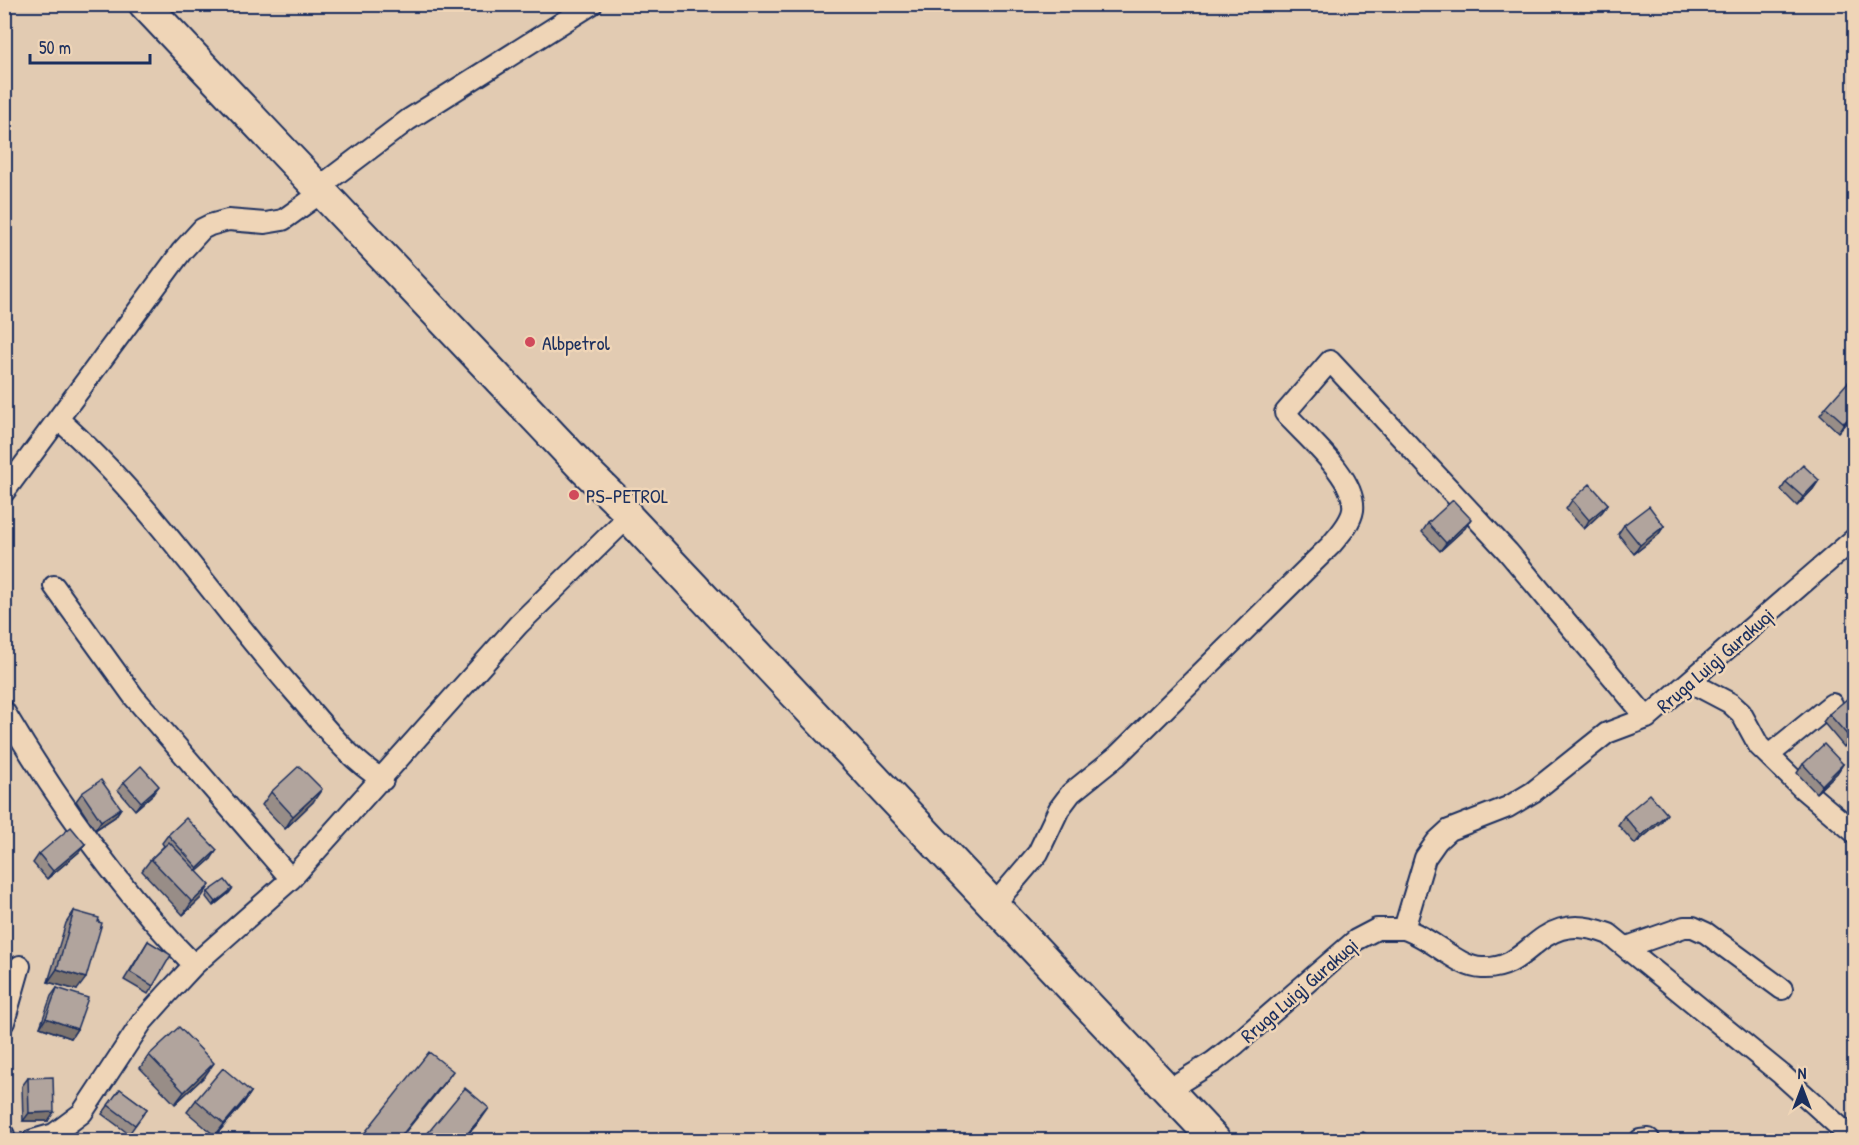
<svg xmlns="http://www.w3.org/2000/svg" width="1859" height="1145" font-family="'Patrick Hand',sans-serif">
<rect width="100%" height="100%" fill="#e2cbb2"/>
<filter id="ink" filterUnits="userSpaceOnUse"><feTurbulence type="fractalNoise" baseFrequency=".0167" numOctaves="2"/><feDisplacementMap in="SourceGraphic" scale="12" xChannelSelector="R" yChannelSelector="G"/><feConvolveMatrix kernelMatrix="1 2 1 2 8 2 1 2 1" color-interpolation-filters="sRGB"/></filter>
<g filter="url(#ink)">
<g fill="none" stroke-linecap="round" stroke-linejoin="round">
<path stroke="#6a6c7f" stroke-width="4.5" d="M4 925V930"/>
<defs>
<path id="minor" d="M318 188 408 120 592 4
M58 419C149 499 214 600 293 690 322 723 346 757 383 780
M4 492 182 251 202 229 210 225 228 220 265 223 283 220 322 192
M54 586 134 697 291 879
M1690 682 1730 703 1741 713 1759 746 1803 789 1854 832
M4 711C58 802 120 890 194 965
M1769 755 1832 704
M993 906 1038 853 1059 809 1071 793 1117 756 1331 545C1339 535 1351 523 1353 510 1357 478 1305 436 1285 413L1330 361 1508 552 1647 718
M1404 929C1433 938 1457 967 1482 968 1535 971 1536 906 1609 934L1781 1074 1854 1140
M1627 947 1684 927H1693L1706 933 1782 989
M4 1022 20 966
M1166 1091 1213 1062 1236 1044 1356 940 1377 929H1404L1425 858 1437 841 1449 830 1508 807 1533 792 1607 733 1647 718 1854 539
M4 1135 5 1140
M33 1140 54 1134 82 1113 142 1022 167 994 194 965 291 879 518 625 628 517
M1640 1140 1649 1139"/>
<path id="primary" d="M144 4 583 468 623 507 628 517 1215 1140"/>
</defs>
<use href="#minor" stroke="#1b2f5e" stroke-width="24"/>
<use href="#primary" stroke="#1b2f5e" stroke-width="34"/>
<use href="#minor" stroke="#efd5b7" stroke-width="20"/>
<use href="#primary" stroke="#efd5b7" stroke-width="30"/>
</g>
<path fill="#988d87" stroke="#1b2f5e" stroke-width="1.5" d="M1826 407 1854 414 1838 432 1820 415Z
M1819 480 1813 489 1797 506 1781 490 1786 482Z
M1572 500 1608 504 1602 512 1584 529 1566 509Z
M1428 523 1465 528 1440 551 1422 532Z
M1624 525 1664 526 1658 535 1634 554 1618 534Z
M1854 628V647L1847 638Z
M1829 714 1854 738 1844 747 1823 722Z
M1803 764H1843L1837 773 1816 793 1797 773Z
M124 782 153 794 135 810 118 790Z
M1854 788V800L1850 795Z
M271 792 313 802 285 829 262 805Z
M82 793 121 808 115 817 95 830 76 801Z
M1624 816 1661 822 1635 844 1618 825Z
M168 835 211 859 197 871 201 898 183 915 142 871 151 859 164 846 162 843Z
M85 844 79 852 47 879 33 863 39 854Z
M232 889 229 893 213 906 206 897 208 892Z
M74 911 77 990 48 982 66 923Z
M148 941 153 986 148 994 124 980Z
M57 988 77 1029 71 1038 40 1027 51 996Z
M149 1055 205 1076 175 1104 140 1068Z
M28 1078 48 1121H23L22 1086Z
M120 1089 147 1109 129 1134 102 1114Z
M251 1092 243 1104 215 1136 187 1112 196 1100Z"/>
<path fill="#7c736e" stroke="#1b2f5e" stroke-width="1.5" d="M1854 412V414L1838 432 1844 423Z
M1819 480 1813 489 1797 506 1803 497Z
M1608 504 1602 512 1584 529 1589 520Z
M1471 519 1465 528 1440 551 1446 543Z
M1664 526 1658 535 1634 554 1640 545Z
M1854 734V738L1844 747 1850 738Z
M1843 764 1837 773 1816 793 1822 785Z
M159 786 153 794 135 810 141 802Z
M322 789 313 802 285 829 293 816Z
M121 808 115 817 95 830 101 821Z
M1667 814 1661 822 1635 844 1641 836Z
M85 844 79 852 47 879 53 871Z
M217 850 211 859 192 876 198 868Z
M210 885 201 898 183 915 192 902Z
M232 889 229 893 213 906 216 902Z
M57 969 86 978 77 990 48 982Z
M46 1018 77 1029 71 1038 40 1027Z
M214 1063 205 1076 175 1104 184 1092Z
M453 1071 444 1084 399 1140H398Z
M251 1092 243 1104 215 1136 224 1124Z
M489 1108 480 1121 463 1140H462Z
M54 1112 48 1121H23L29 1113Z"/>
<path fill="#b1a49d" stroke="#1b2f5e" stroke-width="1.5" d="M1848 382 1854 388V412L1844 423 1826 407Z
M1803 465 1819 480 1803 497 1786 482Z
M1590 484 1608 504 1589 520 1572 500Z
M1453 500 1471 519 1446 543 1428 523Z
M1649 506 1664 526 1640 545 1624 525Z
M1853 694 1854 696V734L1850 738 1829 714Z
M1824 744 1843 764 1822 785 1803 764Z
M4 761 9 766 4 770Z
M141 766 159 786 141 802 124 782Z
M299 766 322 789 293 816 271 792Z
M101 780 121 808 101 821 82 793Z
M1650 794 1667 814 1641 836 1624 816Z
M186 818 217 850 198 868 168 835Z
M71 827 85 844 53 871 39 854Z
M169 842 210 885 192 902 151 859Z
M225 880 232 889 216 902 208 892Z
M74 911 99 918 98 922 102 923 86 978 57 969Z
M148 941 171 955 153 986 130 972Z
M57 988 88 998 77 1029 46 1018Z
M179 1027 214 1063 184 1092 149 1055Z
M429 1052 453 1071 398 1140H359Z
M223 1068 251 1092 224 1124 196 1100Z
M53 1077 54 1112 29 1113 28 1078Z
M465 1088 489 1108 462 1140H422Z
M120 1089 147 1109 135 1125 108 1105Z
M1363 1132 1376 1140H1357Z
M112 1135 116 1140H106Z"/>
</g>
<g fill="#d1495b" stroke="#efd5b7" stroke-width="2">
<circle cx="530" cy="342" r="6"/>
<circle cx="574" cy="495" r="6"/>
</g>
<g text-anchor="middle" dominant-baseline="central" stroke-width="5" stroke-linejoin="round" paint-order="stroke">
<g font-size="20" fill="#1b2f5e" stroke="#efd5b7" text-anchor="start">
<text x="542" y="342">Albpetrol</text>
<text x="586" y="495">PS-PETROL</text>
</g>
<g font-size="20" fill="#1b2f5e" stroke="#efd5b7">
<text transform="translate(1715 660) rotate(-41)">Rruga Luigj Gurakuqi</text>
<text transform="translate(1299 990) rotate(-41)">Rruga Luigj Gurakuqi</text>
</g>
</g>
<rect width="1859" height="1145" fill="none" stroke="#efd5b7" stroke-width="24"/>
<rect x="12" y="12" width="1835" height="1121" fill="none" stroke="#1b2f5e" stroke-width="2" filter="url(#ink)"/>
<g transform="translate(1802 1088)" stroke="#efd5b7" stroke-width="4.5" paint-order="stroke">
<path d="M0-4.5L10 22L0 15L-10 22Z" fill="#1b2f5e"/>
<text y="-9" font-size="16" font-weight="bold" text-anchor="middle" fill="#1b2f5e">N</text>
</g>
<path d="M30 54v9h120v-9" fill="none" stroke="#1b2f5e" stroke-width="3"/>
<text x="39" y="54" font-size="18" fill="#1b2f5e" stroke="#efd5b7" stroke-width="4.5" paint-order="stroke">50 m</text>
</svg>
